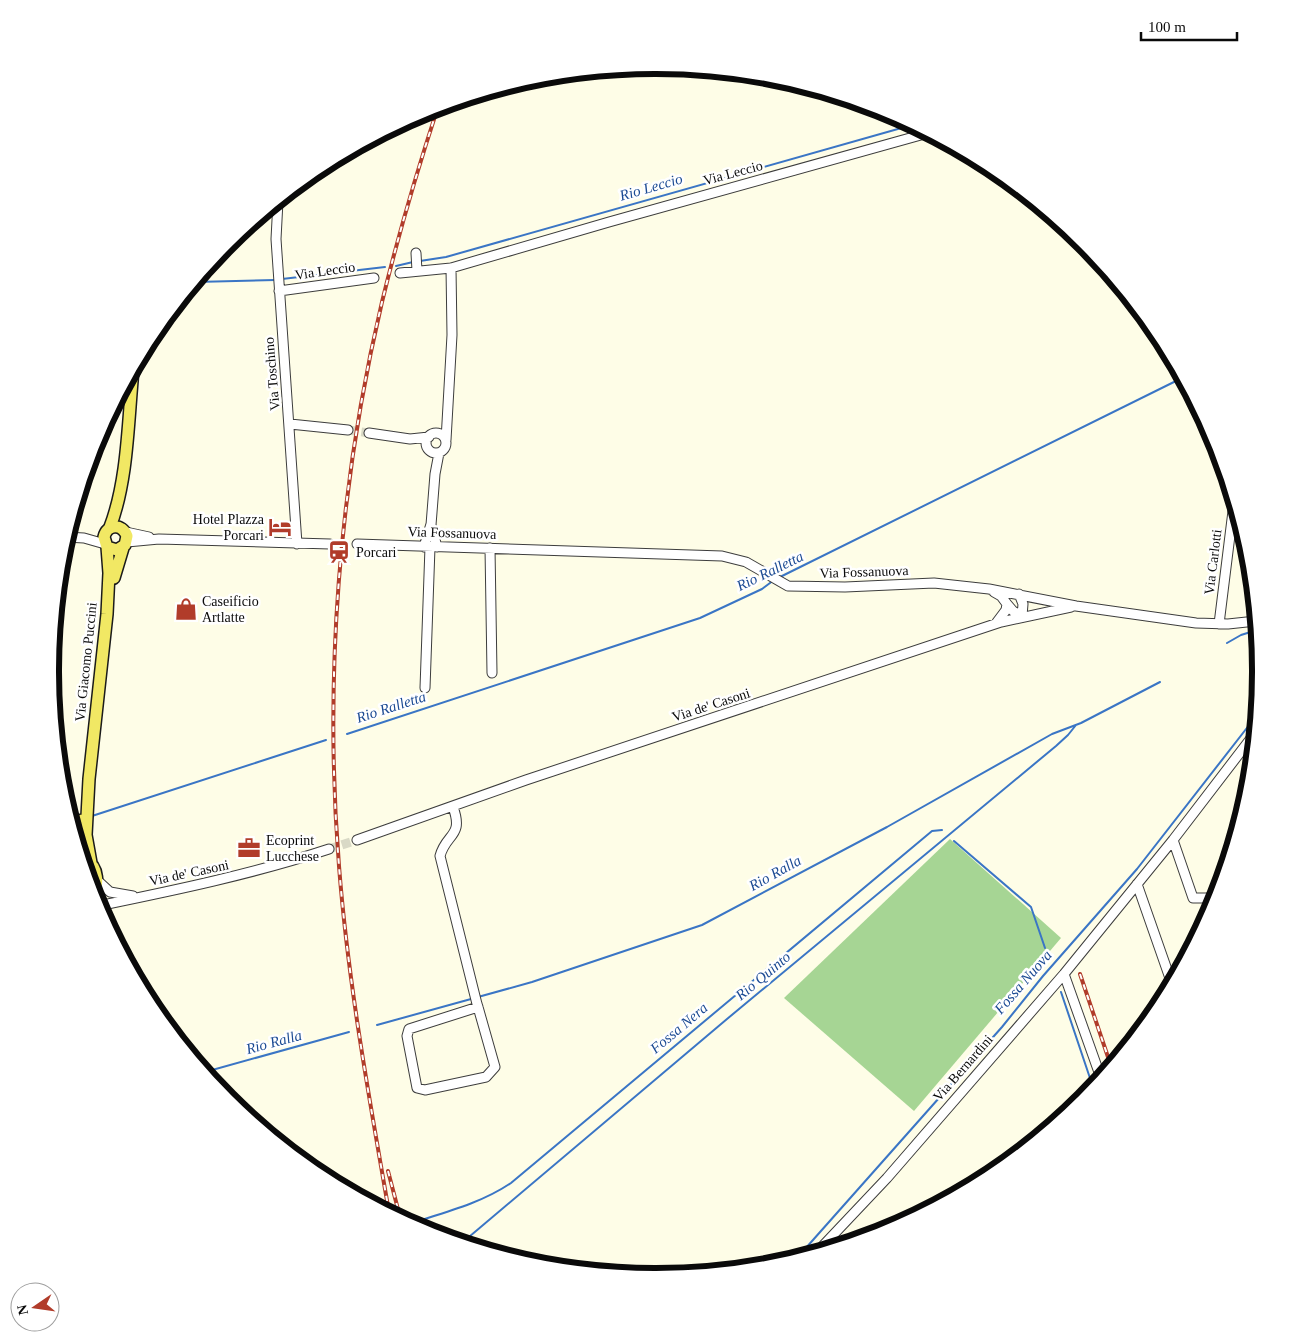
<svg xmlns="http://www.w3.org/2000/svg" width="1311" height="1342" font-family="'Times New Roman',serif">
<rect width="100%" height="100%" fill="#fefde7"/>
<path fill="#a6d594" d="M950 839 1061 938 914 1111 784 998Z"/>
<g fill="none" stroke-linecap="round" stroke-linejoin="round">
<path stroke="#3a75c5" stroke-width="2" d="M420 261 446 257 912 125
M396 266 413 262
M282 279 385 267
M195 282 275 280
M778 578 1182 378
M1227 643 1241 635 1257 630
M347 734 700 618 762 589 774 580
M92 816 326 740
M954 841 1031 907 1045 948
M1061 992 1093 1087
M478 997 532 982 702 925 887 827 1052 734 1081 723 1160 682
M377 1025 471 999
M205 1072 349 1032
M418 1221C450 1211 483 1202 511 1183L932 831 942 830
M463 1242 727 1019 1056 746 1068 735 1076 725
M797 1258 1002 1027 1043 976 1137 869 1257 715"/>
<path stroke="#d9d9c6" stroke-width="9" stroke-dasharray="9 4.5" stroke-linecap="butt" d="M348 430 369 433
M329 849 357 840"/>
<defs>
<path id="minor" d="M1014 186V188
M278 201 276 239 297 544
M416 253 417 271
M400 273 451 268 609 222 928 133
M279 291 374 278
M290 424 348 430
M426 443a10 10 0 1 1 20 0a10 10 0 1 1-20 0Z
M369 433 410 439 429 437
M446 440 452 335 451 268
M126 532 149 537
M66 537 84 538 105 544
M127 542 159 539 330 544
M357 544 722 556 746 562 788 586 845 587 934 583 989 589 1076 606 1196 623 1228 624 1256 621
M424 547 431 524
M437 547 431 525 435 474 439 453
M490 548 492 673
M994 592 1001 596 1007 604 1006 610 997 622
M1007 604 1013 611 1022 616 1023 604 1019 594
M1219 624 1234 503
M425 688 430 547
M453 807C464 837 446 833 440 856L477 1004 478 1007 495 1067 486 1077 425 1090 417 1088 407 1036 409 1029 478 1007
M357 840 526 780 1001 622 1071 607
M1173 840 1193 898H1216
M97 880 110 892 133 896
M1137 884 1172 984
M98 906C176 890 253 874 329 849
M1064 974 1101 1078
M817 1252 887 1178 1064 974 1173 840 1255 733"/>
<path id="major" d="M110 527C128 480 128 420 133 370
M114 578 123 548
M77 839 82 820
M86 860C99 867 98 885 94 897
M91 863 86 835 89 779 107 614 109 573 107 547 104 537C107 524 122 523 127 536L125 545 117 550 107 547"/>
</defs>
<use href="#minor" stroke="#3d3d3d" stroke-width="11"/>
<use href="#major" stroke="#1b1b1b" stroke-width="14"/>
<use href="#minor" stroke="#fff" stroke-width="9"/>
<use href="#major" stroke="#f1e864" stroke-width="11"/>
<defs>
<path id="rail" d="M1080 974 1111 1066
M388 1171 400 1217
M389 1212C369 1097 348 982 339 866 324 679 339 484 382 302 398 236 417 171 438 107"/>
</defs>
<use href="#rail" stroke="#b13c2a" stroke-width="4"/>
<use href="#rail" stroke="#fff" stroke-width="2" stroke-dasharray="5.5" stroke-linecap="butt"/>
</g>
<defs>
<symbol id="hotel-bare" viewBox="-9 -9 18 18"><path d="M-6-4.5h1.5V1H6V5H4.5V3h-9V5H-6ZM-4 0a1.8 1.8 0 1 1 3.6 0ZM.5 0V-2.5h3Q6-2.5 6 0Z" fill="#b13c2a" stroke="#fff" stroke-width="2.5" paint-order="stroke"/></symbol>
<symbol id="station-bare" viewBox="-9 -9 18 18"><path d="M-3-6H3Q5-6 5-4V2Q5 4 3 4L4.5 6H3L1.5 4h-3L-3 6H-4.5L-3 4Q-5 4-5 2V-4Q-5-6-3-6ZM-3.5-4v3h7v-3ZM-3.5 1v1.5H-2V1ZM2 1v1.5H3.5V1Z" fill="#b13c2a" stroke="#fff" stroke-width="2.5" paint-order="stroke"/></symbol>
<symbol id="shop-bare" viewBox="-9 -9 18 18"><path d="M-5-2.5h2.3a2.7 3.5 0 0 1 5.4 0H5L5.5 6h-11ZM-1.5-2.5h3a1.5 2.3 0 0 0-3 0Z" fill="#b13c2a" stroke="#fff" stroke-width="2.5" paint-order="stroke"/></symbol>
<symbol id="office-bare" viewBox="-9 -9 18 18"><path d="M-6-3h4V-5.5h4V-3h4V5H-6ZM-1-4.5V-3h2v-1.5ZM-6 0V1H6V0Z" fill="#b13c2a" stroke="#fff" stroke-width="2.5" paint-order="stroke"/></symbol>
</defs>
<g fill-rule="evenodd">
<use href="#hotel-bare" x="264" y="511" width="32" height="32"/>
<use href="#station-bare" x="323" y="536" width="32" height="32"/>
<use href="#shop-bare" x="170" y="593" width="32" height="32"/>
<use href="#office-bare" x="233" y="832" width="32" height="32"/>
</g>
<g text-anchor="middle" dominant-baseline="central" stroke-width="5" stroke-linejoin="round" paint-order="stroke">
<g font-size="14" fill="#0a0a0a" stroke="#fff">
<text transform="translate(733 173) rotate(-15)">Via Leccio</text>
<text transform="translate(325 271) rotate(-8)">Via Leccio</text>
<text transform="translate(272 374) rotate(-95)">Via Toschino</text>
<text transform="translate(452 533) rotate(2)">Via Fossanuova</text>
<text transform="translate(1213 562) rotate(-83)">Via Carlotti</text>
<text transform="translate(864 572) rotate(-2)">Via Fossanuova</text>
<text transform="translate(86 662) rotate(-84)">Via Giacomo Puccini</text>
<text transform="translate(711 705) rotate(-18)">Via de' Casoni</text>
<text transform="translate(189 873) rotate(-12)">Via de' Casoni</text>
<text transform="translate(963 1068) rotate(-49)">Via Bernardini</text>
</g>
<g font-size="14" fill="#0a0a0a" stroke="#fff" text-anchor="start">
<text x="264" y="519" text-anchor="end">Hotel Plazza<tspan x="264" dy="16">Porcari</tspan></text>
<text x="356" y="552">Porcari</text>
<text x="202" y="601">Caseificio<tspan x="202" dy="16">Artlatte</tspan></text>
<text x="266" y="840">Ecoprint<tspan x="266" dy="16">Lucchese</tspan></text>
</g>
<g font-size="15" font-style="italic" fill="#1b4a93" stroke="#fff">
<text transform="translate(651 187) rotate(-16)">Rio Leccio</text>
<text transform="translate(770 571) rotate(-26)">Rio Ralletta</text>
<text transform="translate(391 707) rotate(-18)">Rio Ralletta</text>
<text transform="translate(775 873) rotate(-29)">Rio Ralla</text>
<text transform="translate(763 976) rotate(-40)">Rio Quinto</text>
<text transform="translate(1023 982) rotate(-49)">Fossa Nuova</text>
<text transform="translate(679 1028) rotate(-40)">Fossa Nera</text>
<text transform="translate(274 1042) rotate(-15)">Rio Ralla</text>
</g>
</g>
<path d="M0 0H1311V1342H0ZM655 74H656A596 596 0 0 1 1252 670V672A596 596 0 0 1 656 1268H655A596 596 0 0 1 59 672V670A596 596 0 0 1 655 74Z" fill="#fff" fill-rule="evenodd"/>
<path fill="none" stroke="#0a0a0a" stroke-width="6" d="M655 74H656A596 596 0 0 1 1252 670V672A596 596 0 0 1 656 1268H655A596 596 0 0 1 59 672V670A596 596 0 0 1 655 74Z"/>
<g transform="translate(35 1307) rotate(257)"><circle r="24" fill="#ffffff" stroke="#9d9d9d"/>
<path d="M0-4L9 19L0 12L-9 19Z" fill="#b13c2a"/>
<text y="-8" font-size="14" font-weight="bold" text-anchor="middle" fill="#0a0a0a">N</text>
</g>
<path d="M1141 32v8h96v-8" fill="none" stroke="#0a0a0a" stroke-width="2.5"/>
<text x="1148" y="32" font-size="15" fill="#0a0a0a" stroke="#ffffff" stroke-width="4" paint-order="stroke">100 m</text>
</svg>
